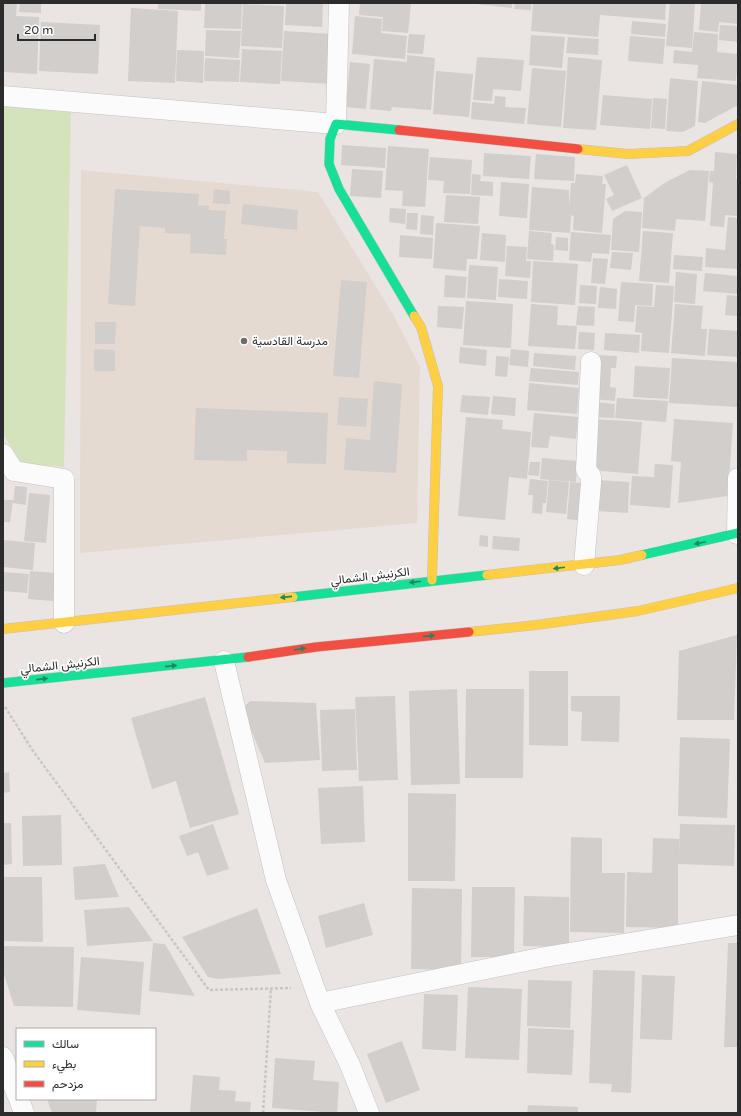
<svg xmlns="http://www.w3.org/2000/svg" width="741" height="1116" font-family="'Varela Round',Vazirmatn,sans-serif">
<rect width="100%" height="100%" fill="#eae5e2"/>
<path fill="#e4dad1" d="M81 170 318 192 394 316 420 367 417 523 80 553Z"/>
<path fill="#d5e3bd" d="M3 104 71 109 64 467 21 463 3 434Z"/>
<path fill="#d1cecb" d="M3 3H17L16 16 39 17 37 74 3 72Z
M20 3H41V13L19 12Z
M158 3H201V11L158 9Z
M205 3H242L241 29 204 28Z
M286 3H323L322 27 285 25Z
M360 3H411L408 33 382 31 383 17 359 15Z
M476 3H512V8L476 4Z
M515 3H531V10L514 9Z
M533 3H666L665 20 600 15 598 37 531 31Z
M670 3H695L692 48 666 46Z
M701 3H738V24L719 22 718 32 699 30Z
M243 4 284 6 282 48 241 46Z
M131 8 178 11 175 83 128 81Z
M355 16 382 19 381 33 407 36 405 59 352 54Z
M632 21 666 24 665 37 631 34Z
M41 22 100 25 98 74 39 71Z
M720 25 738 26V42L719 40Z
M206 30 241 31 239 58 205 56Z
M284 31 333 34 331 84 281 81Z
M694 32 718 34 717 52 738 54 736 81 697 78 698 65 673 63 674 50 692 52Z
M409 34 425 35 423 54 407 53Z
M531 35 565 37 562 68 529 65Z
M630 36 665 39 663 64 628 61Z
M568 37 599 39 598 55 566 53Z
M242 49 282 51 280 84 240 82Z
M177 50 204 51 203 83 176 81Z
M407 55 435 58 431 110 392 107 391 111 370 109 374 59 407 62Z
M477 57 524 60 521 91 493 89 492 101 473 100Z
M568 57 602 60 596 130 563 128Z
M205 58 240 60 239 82 204 81Z
M350 62 370 64 366 109 346 107Z
M532 68 566 71 561 127 527 124Z
M436 71 473 74 469 117 433 114Z
M670 78 698 81 695 126 683 132 666 131Z
M702 81 738 85V105L705 123 698 122Z
M603 95 652 99 650 129 600 125Z
M495 96 506 97 505 107 526 108 524 124 471 119 472 102 494 104Z
M653 98 667 99 665 129 651 128Z
M342 145 386 148 385 168 341 165Z
M388 146 429 149 425 207 402 206 403 191 385 190Z
M715 152 737 154 736 179H738V216L725 215 724 227 710 226 713 183 709 182 710 171H714Z
M484 153 531 156 529 179 483 176Z
M536 154 575 157 574 181 534 179Z
M430 157 472 160 470 194 443 193 444 181 428 180Z
M627 165 642 198 612 211 606 199 614 195 604 175Z
M352 169 383 171 381 198 350 196Z
M690 170 709 171 705 221 676 219 675 231 642 228 644 198 666 182Z
M472 174 481 175 480 181 493 182V196L471 195Z
M576 174 603 176 602 184H606L602 233 573 230 574 216 568 215 571 216 570 233 529 230 532 187 569 190V208L571 183H575Z
M501 182 529 184 527 218 499 216Z
M115 189 199 194 198 205 209 206V210L226 211 224 239H227L226 255 190 253 191 234 165 233V228L140 226 135 306 108 304Z
M214 189 230 191V204L213 203Z
M446 195 480 197 478 224 444 222Z
M243 204 298 210 297 230 241 224Z
M390 208 406 209 405 224 389 222Z
M625 211 642 212 639 252 611 250 613 219Z
M407 213H418L417 230 406 229Z
M421 215 434 216 433 235 420 234Z
M728 217 738 218V269L705 267 706 248 725 250Z
M436 223 480 226 477 259H467L466 271 433 268Z
M529 231 552 233 551 244 554 245 553 261 527 259Z
M643 231 673 233 669 283 639 281Z
M571 232 611 235 609 254 592 253 591 262 569 260Z
M482 233 506 235 505 262 480 260Z
M400 235 433 238 432 259 399 257Z
M556 237 568 238V251L555 250Z
M507 246 527 247 526 261H531L530 278 505 276Z
M612 252 633 253 631 270 610 268Z
M674 255 703 257 702 271 673 269Z
M593 258 608 259 605 284 591 283Z
M533 261 578 264 575 305 531 302Z
M469 265 498 267 496 300 467 298Z
M676 272 697 274 695 304 674 302Z
M705 273 738 276V294L703 291Z
M445 275 467 277 465 298 444 297Z
M499 279 528 281 527 299 498 297Z
M341 280 367 282 359 378 333 376Z
M621 282 653 284 652 306 635 305 634 322 618 321Z
M580 285 597 286 596 304 579 303Z
M656 285 674 286 669 353 641 351 642 333 635 332 637 306 654 307Z
M600 287 617 289 616 309 598 308Z
M727 295 738 296V316L725 315Z
M466 301 513 304 511 348 463 345Z
M531 304 558 306 557 325 577 326 575 349 528 346Z
M675 304 703 306 701 329H707L705 356 671 353Z
M438 306 464 307 462 329 437 327Z
M578 306 595 307 594 326 576 325Z
M95 322H116L115 344H95Z
M709 329 738 331V357L707 355Z
M579 332 595 333 594 350 578 349Z
M605 333 640 335 639 353 604 350Z
M460 347 487 350 486 366 459 363Z
M94 349 115 350V371H94Z
M511 349 529 351 528 367 509 365Z
M534 353 576 356 575 370 533 366Z
M596 355 617 356 616 368H611L610 387 616 388 615 401 593 399Z
M496 356 509 357 507 377 495 376Z
M672 358 738 362V407L669 403Z
M635 366 670 368 668 399 633 397Z
M531 368 579 372 578 385 529 381Z
M374 381 402 384 396 473 344 470 346 438 370 440Z
M529 383 579 388 577 414 527 410Z
M462 395 490 397 488 415 460 412Z
M493 396 516 398 515 416 491 414Z
M339 397 368 399 366 427 337 425Z
M617 398 668 401 666 422 615 418Z
M593 402 615 404 614 418 592 417Z
M196 408 328 413 326 464 287 463V451L247 450V461L194 460Z
M534 413 578 417 576 439 550 436 548 448 531 447Z
M466 417 503 420 502 429 531 432 527 479 509 477 505 520 458 516Z
M593 419 642 422 638 474 589 470Z
M674 419 733 423 728 496 678 503 681 462 671 461Z
M542 458 577 461 576 482 540 479Z
M530 462H540L539 476 528 475Z
M655 464 673 465 670 508 630 505 632 476 654 477Z
M530 479 548 481 546 503H543L542 514 532 513 533 495H528Z
M549 480 569 482 566 514 546 512Z
M598 480 629 482 628 513 596 511Z
M570 482 589 484 586 521 567 519Z
M15 486 27 487 26 505 13 503Z
M29 493 50 495 46 543 24 541Z
M3 500H13L10 522H3Z
M480 535 488 536V547L479 546Z
M493 536 520 538 519 551 492 549Z
M3 540 35 543 33 570 3 567Z
M30 571 55 573 53 601 28 599Z
M3 572 29 574 27 593 3 591Z
M737 635 734 720H677L679 651Z
M529 671H568V746L529 745Z
M457 689 460 784 411 785 409 691Z
M466 689H524L523 778H465Z
M395 696 398 780 359 781 355 697Z
M571 696H620L619 742 581 741 582 712 571 711Z
M205 697 239 814 190 828 176 781 152 789 131 718Z
M250 701 316 703 320 760 265 763 242 709Z
M355 709 357 770 322 771 320 710Z
M680 737 730 739 727 818 678 816Z
M9 772 10 792 3 793V773Z
M363 786 365 842 321 844 318 788Z
M408 793 456 794 455 881H408Z
M61 815 62 865 23 866 22 816Z
M3 823H11L12 864 3 865Z
M213 824 229 869 207 876 198 852 187 856 179 836Z
M680 824 735 825 734 866 678 864V928L626 927 627 872 652 873 653 838 679 839V855Z
M571 837 602 838V873H625L624 933 570 932Z
M105 864 119 897 75 900 73 867Z
M3 877H42L43 942 3 941Z
M472 887H515L514 957H471Z
M412 888 462 889 461 970 411 969Z
M524 896 569 897V947L523 946Z
M364 903 373 935 326 948 318 916Z
M129 907 153 941 87 946 84 910Z
M257 908 281 974 218 979 208 977 182 937Z
M153 943 165 944 195 996 149 991Z
M728 943H738V1047H724Z
M3 946 74 947 73 1007 14 1006 3 971Z
M81 957 144 962 140 1015 77 1010Z
M593 970 635 971 631 1093 611 1092 612 1084 589 1083Z
M642 975 675 976 672 1040 640 1039Z
M528 980 572 981 570 1028 527 1026Z
M468 987 522 989 519 1060 465 1058Z
M424 994 458 995 456 1051 422 1049Z
M528 1028 574 1030 572 1075 527 1073Z
M402 1041 420 1090 386 1103 367 1054Z
M275 1058 315 1061 313 1080 339 1082 337 1113 272 1108Z
M193 1075 220 1077 219 1090 236 1091 235 1101 251 1102 250 1113H190Z
M47 1099H97L96 1113H52Z
M528 1105 578 1107V1113H527Z"/>
<g fill="none" stroke-linecap="round" stroke-linejoin="round">
<defs>
<path id="street" d="M3 96 336 124 339 3
M3 454 14 471 64 479V623
M737 534 738 478
M584 565 591 483V476L586 470 591 362
M224 661 276 880 320 1003 350 1065 369 1113
M320 1003 545 957 738 925
M3 1057 17 1095
M19 1099 24 1113"/>
<path id="fast" d="M399 130 336 124 330 139 329 164 339 189 414 316
M642 555 738 533
M293 597 487 575
M3 683 248 657"/>
<path id="slow" d="M578 149 628 154 688 151 738 124
M414 316 421 327 438 386 432 580
M487 575 620 560 642 555
M3 629 293 597
M469 632 536 625 638 611 738 588"/>
<path id="jam" d="M399 130 578 149
M248 657 316 647 469 632"/>
</defs>
<use href="#street" stroke="#c2c1c1" stroke-width="21"/>
<use href="#fast" stroke="#c2c1c1" stroke-width="10"/>
<use href="#slow" stroke="#c2c1c1" stroke-width="10"/>
<use href="#jam" stroke="#c2c1c1" stroke-width="10"/>
<path stroke="#c7c7c6" stroke-width="2.5" stroke-dasharray="3 2" stroke-linecap="butt" d="M5 707 33 751 209 990 291 988
M263 1113 271 989"/>
<use href="#street" stroke="#fcfbfb" stroke-width="20"/>
<use href="#fast" stroke="#16e098" stroke-width="9"/>
<use href="#slow" stroke="#ffcf43" stroke-width="9"/>
<use href="#jam" stroke="#f24e42" stroke-width="9"/>
</g>
<defs><path id="oneway-solid" d="M-6-.8H1V-3.2L6.5 0L1 3.2V.8H-6Z"/></defs>
<g fill="#218662">
<use href="#oneway-solid" transform="translate(700 543) rotate(168)"/>
<use href="#oneway-solid" transform="translate(559 568) rotate(173)"/>
<use href="#oneway-solid" transform="translate(415 582) rotate(173)"/>
<use href="#oneway-solid" transform="translate(286 597) rotate(174)"/>
<use href="#oneway-solid" transform="translate(429 636) rotate(-6)"/>
<use href="#oneway-solid" transform="translate(300 649) rotate(-9)"/>
<use href="#oneway-solid" transform="translate(171 666) rotate(-6)"/>
<use href="#oneway-solid" transform="translate(42 679) rotate(-6)"/>
</g>
<circle fill="#6e6d6c" stroke="#fff" stroke-width="1.5" cx="244" cy="341" r="4"/>
<g text-anchor="middle" dominant-baseline="central" stroke-width="3.5" stroke-linejoin="round" paint-order="stroke">
<g font-size="12" fill="#2c2c2c" stroke="#fff" text-anchor="start">
<text x="252" y="341">مدرسة القادسية</text>
</g>
<g font-size="12" fill="#2c2c2c" stroke="#fff">
<text transform="translate(370 576) rotate(-7)">الكرنيش الشمالي</text>
<text transform="translate(60 665) rotate(-6)">الكرنيش الشمالي</text>
</g>
</g>
<rect width="741" height="1116" fill="none" stroke="#2c2c2c" stroke-width="8"/>
<rect x="16" y="1028" width="140" height="72" fill="#ffffff" stroke="#ababab"/>
<rect x="24" y="1041" width="20" height="6" fill="#16e098" stroke="#ababab"/>
<text x="52" y="1048" font-size="12" fill="#2c2c2c">سالك</text>
<rect x="24" y="1061" width="20" height="6" fill="#ffcf43" stroke="#ababab"/>
<text x="52" y="1068" font-size="12" fill="#2c2c2c">بطيء</text>
<rect x="24" y="1081" width="20" height="6" fill="#f24e42" stroke="#ababab"/>
<text x="52" y="1088" font-size="12" fill="#2c2c2c">مزدحم</text>
<path d="M18 34v6h77v-6" fill="none" stroke="#2c2c2c" stroke-width="2"/>
<text x="24" y="34" font-size="12" fill="#2c2c2c" stroke="#ffffff" stroke-width="3" paint-order="stroke">20 m</text>
</svg>
